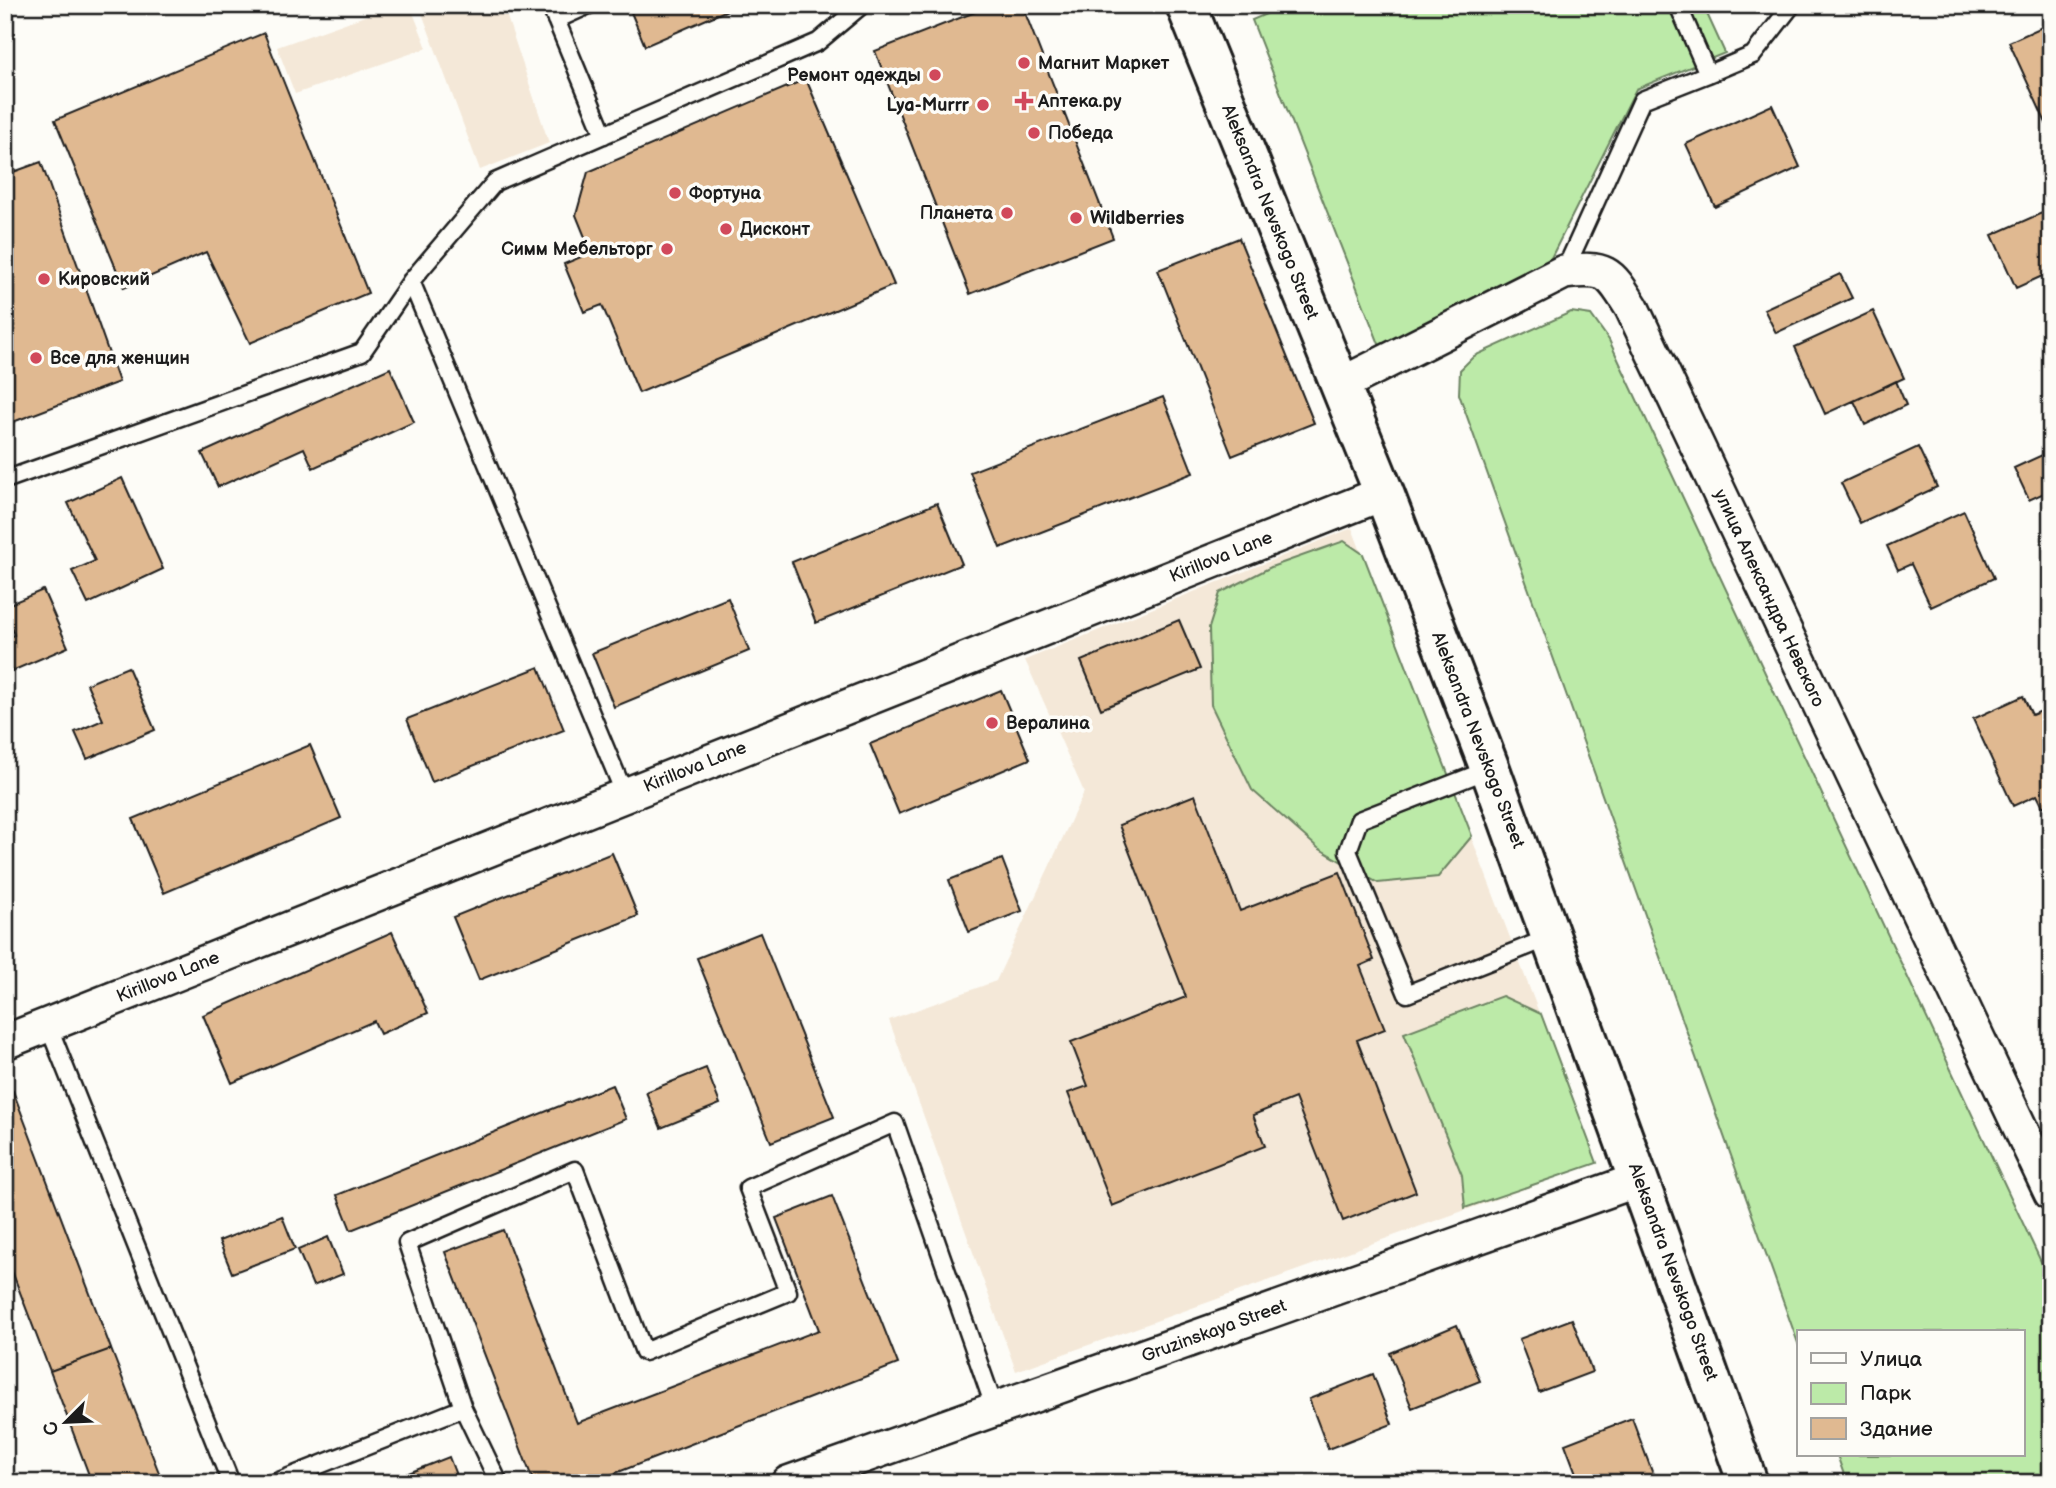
<svg xmlns="http://www.w3.org/2000/svg" width="2056" height="1488" font-family="'Balsamiq Sans',sans-serif">
<rect width="100%" height="100%" fill="#fdfcf7"/>
<filter id="ink" filterUnits="userSpaceOnUse"><feTurbulence type="fractalNoise" baseFrequency=".0143" numOctaves="2"/><feDisplacementMap in="SourceGraphic" scale="14" xChannelSelector="R" yChannelSelector="G"/><feConvolveMatrix kernelMatrix="1 2 1 2 8 2 1 2 1" color-interpolation-filters="sRGB"/></filter>
<g filter="url(#ink)">
<path fill="#f4e8d8" d="M396 5H410L427 48 295 94 277 47Z
M419 5H503L549 143 480 170Z
M1352 528 1597 1163 1016 1371 889 1020 996 981 1084 792 1025 660Z"/>
<path fill="#bceaa8" stroke="#6c8362" stroke-width="2" d="M1287 5H1703L1725 53 1636 89 1549 262 1381 349 1252 20Z
M1571 312 1591 315 1609 340 2051 1283V1483H1847L1837 1455H2023V1332H1799V1346L1459 394 1460 370 1474 356Z
M1344 541 1363 554 1472 836 1438 877 1378 883 1318 848 1252 790 1211 705 1209 628 1220 593 1271 567Z
M1502 996 1541 1014 1597 1163 1465 1208 1462 1175 1404 1033Z"/>
<path fill="#e0b991" stroke="#1c1c1c" stroke-width="2" d="M628 5H739L645 46Z
M993 5H1022L1113 238 970 294 875 51Z
M2051 23V134L2009 42Z
M264 33 368 293 250 343 206 252 124 288 55 120Z
M806 79 894 285 639 393 602 305 584 312 564 264 581 257 577 247 587 242 576 215 588 172Z
M1772 105 1800 167 1715 207 1686 144Z
M41 162 119 382 5 425V175Z
M2051 209V272L2016 288 1992 235Z
M1239 238 1314 423 1232 456 1158 270Z
M1840 274 1852 298 1776 333 1764 309Z
M1873 311 1904 378 1825 414 1795 347Z
M390 368 414 422 313 468 304 448 218 487 202 453Z
M1896 381 1906 405 1865 425 1854 401Z
M1163 397 1193 473 1000 548 970 472Z
M1918 447 1937 487 1860 523 1841 483Z
M2051 451V502L2046 492 2029 500 2014 468Z
M122 478 163 569 88 604 72 571 95 561 68 503Z
M937 503 962 564 816 623 792 562Z
M1964 511 1994 578 1931 607 1911 564 1898 570 1887 546Z
M43 590 68 647 5 674V639L14 635 5 606Z
M728 598 749 651 614 707 592 653Z
M1179 620 1200 669 1101 709 1081 661Z
M128 667 155 730 87 759 75 732 103 720 87 684Z
M539 667 564 730 432 782 407 719Z
M1001 690 1030 759 899 814 870 744Z
M2023 696 2032 715 2051 707V803L2043 807 2037 795 2013 806 1973 719Z
M310 745 341 818 164 893 133 819Z
M1195 795 1240 911 1340 872 1374 960 1360 966 1385 1029 1357 1040 1416 1192 1343 1221 1295 1098 1253 1115 1265 1146 1112 1206 1068 1093 1088 1086 1071 1042 1186 997 1119 825Z
M612 853 638 916 479 980 453 917Z
M1002 859 1022 911 969 932 949 880Z
M392 932 428 1013 380 1034 374 1021 232 1083 203 1015Z
M760 933 834 1117 771 1142 697 958Z
M706 1068 720 1104 661 1128 646 1092Z
M612 1085 626 1119 351 1230 337 1195Z
M13 1091 111 1349 50 1371 5 1253V1094Z
M832 1196 898 1364 590 1483H534L445 1252 503 1230 577 1423 819 1330 776 1218Z
M282 1216 295 1249 232 1273 219 1241Z
M328 1237 343 1274 313 1286 298 1250Z
M1572 1319 1592 1372 1539 1392 1519 1339Z
M1457 1325 1480 1381 1412 1408 1390 1353Z
M111 1349 163 1483H92L50 1371Z
M1373 1374 1392 1424 1328 1449 1309 1399Z
M1632 1418 1654 1477 1638 1483H1594L1591 1477 1579 1481 1565 1444Z
M449 1457 459 1483H383Z"/>
<g fill="none" stroke-linecap="round" stroke-linejoin="round">
<defs>
<path id="service" d="M550 5 604 135
M556 20 589 5
M1708 74 1753 55 1792 5
M1564 272 1642 100 1708 74 1678 5
M411 281 625 795
M5 480 362 352 411 281 495 182 818 42 862 5
M1490 769 1359 820 1348 851 1407 994 1551 937
M48 1025 231 1483
M463 1408 499 1483
M274 1483 463 1408 407 1243 575 1170 644 1352 788 1292 748 1188 895 1123 995 1409"/>
<path id="minor" d="M1340 385 1564 272C1608 267 1609 272 1632 308L2051 1193
M5 1042 1384 493
M788 1483 1640 1179"/>
<path id="secondary" d="M1186 5 1384 493 1490 769 1748 1483"/>
</defs>
<use href="#service" stroke="#1c1c1c" stroke-width="21"/>
<use href="#minor" stroke="#1c1c1c" stroke-width="38"/>
<use href="#secondary" stroke="#1c1c1c" stroke-width="44"/>
<use href="#service" stroke="#fdfcf7" stroke-width="16"/>
<use href="#minor" stroke="#fdfcf7" stroke-width="33"/>
<use href="#secondary" stroke="#fdfcf7" stroke-width="38"/>
</g>
</g>
<g fill="#d1495b" stroke="#fdfcf7" stroke-width="2.5">
<circle cx="1024" cy="63" r="7"/>
<circle cx="935" cy="75" r="7"/>
<path d="M1020.5 90.5h7v7h7v7h-7v7h-7v-7h-7v-7h7z"/>
<circle cx="983" cy="105" r="7"/>
<circle cx="1034" cy="133" r="7"/>
<circle cx="675" cy="193" r="7"/>
<circle cx="1007" cy="213" r="7"/>
<circle cx="1076" cy="218" r="7"/>
<circle cx="726" cy="229" r="7"/>
<circle cx="667" cy="249" r="7"/>
<circle cx="44" cy="279" r="7"/>
<circle cx="36" cy="358" r="7"/>
<circle cx="992" cy="723" r="7"/>
</g>
<g text-anchor="middle" dominant-baseline="central" stroke-width="7" stroke-linejoin="round" paint-order="stroke">
<g font-size="18" font-weight="bold" fill="#1c1c1c" stroke="#fdfcf7" text-anchor="start">
<text x="1038" y="63">Магнит Маркет</text>
<text x="921" y="75" text-anchor="end">Ремонт одежды</text>
<text x="1038" y="101">Аптека.ру</text>
<text x="969" y="105" text-anchor="end">Lya-Murrr</text>
<text x="1048" y="133">Победа</text>
<text x="689" y="193">Фортуна</text>
<text x="993" y="213" text-anchor="end">Планета</text>
<text x="1090" y="218">Wildberries</text>
<text x="740" y="229">Дисконт</text>
<text x="653" y="249" text-anchor="end">Симм Мебельторг</text>
<text x="58" y="279">Кировский</text>
<text x="50" y="358">Все для женщин</text>
<text x="1006" y="723">Вералина</text>
</g>
<g font-size="18" fill="#1c1c1c" stroke="#fdfcf7">
<text transform="translate(1270 212) rotate(68)">Aleksandra Nevskogo Street</text>
<text transform="translate(1221 557) rotate(-22)">Kirillova Lane</text>
<text transform="translate(1769 598) rotate(65)">улица Александра Невского</text>
<text transform="translate(1478 740) rotate(69)">Aleksandra Nevskogo Street</text>
<text transform="translate(695 767) rotate(-22)">Kirillova Lane</text>
<text transform="translate(168 977) rotate(-22)">Kirillova Lane</text>
<text transform="translate(1673 1272) rotate(70)">Aleksandra Nevskogo Street</text>
<text transform="translate(1214 1331) rotate(-20)">Gruzinskaya Street</text>
</g>
</g>
<rect width="2056" height="1488" fill="none" stroke="#fdfcf7" stroke-width="28"/>
<rect x="14" y="14" width="2028" height="1460" fill="none" stroke="#1c1c1c" stroke-width="2.5" filter="url(#ink)"/>
<rect x="1797" y="1330" width="228" height="126" fill="#fdfcf7" stroke="#a3a29f" stroke-width="2"/>
<rect x="1811" y="1353" width="35" height="10" fill="#fdfcf7" stroke="#a3a29f" stroke-width="2"/>
<text x="1860" y="1366" font-size="21" fill="#1c1c1c">Улица</text>
<rect x="1811" y="1383" width="35" height="21" fill="#bceaa8" stroke="#a3a29f" stroke-width="2"/>
<text x="1860" y="1400" font-size="21" fill="#1c1c1c">Парк</text>
<rect x="1811" y="1418" width="35" height="21" fill="#e0b991" stroke="#a3a29f" stroke-width="2"/>
<text x="1860" y="1436" font-size="21" fill="#1c1c1c">Здание</text>
<g transform="translate(66 1422) rotate(246)" stroke="#fdfcf7" stroke-width="5" paint-order="stroke">
<path d="M0-5L12 26L0 18L-12 26Z" fill="#1c1c1c"/>
<text y="-10" font-size="19" font-weight="bold" text-anchor="middle" fill="#1c1c1c">С</text>
</g>
</svg>
